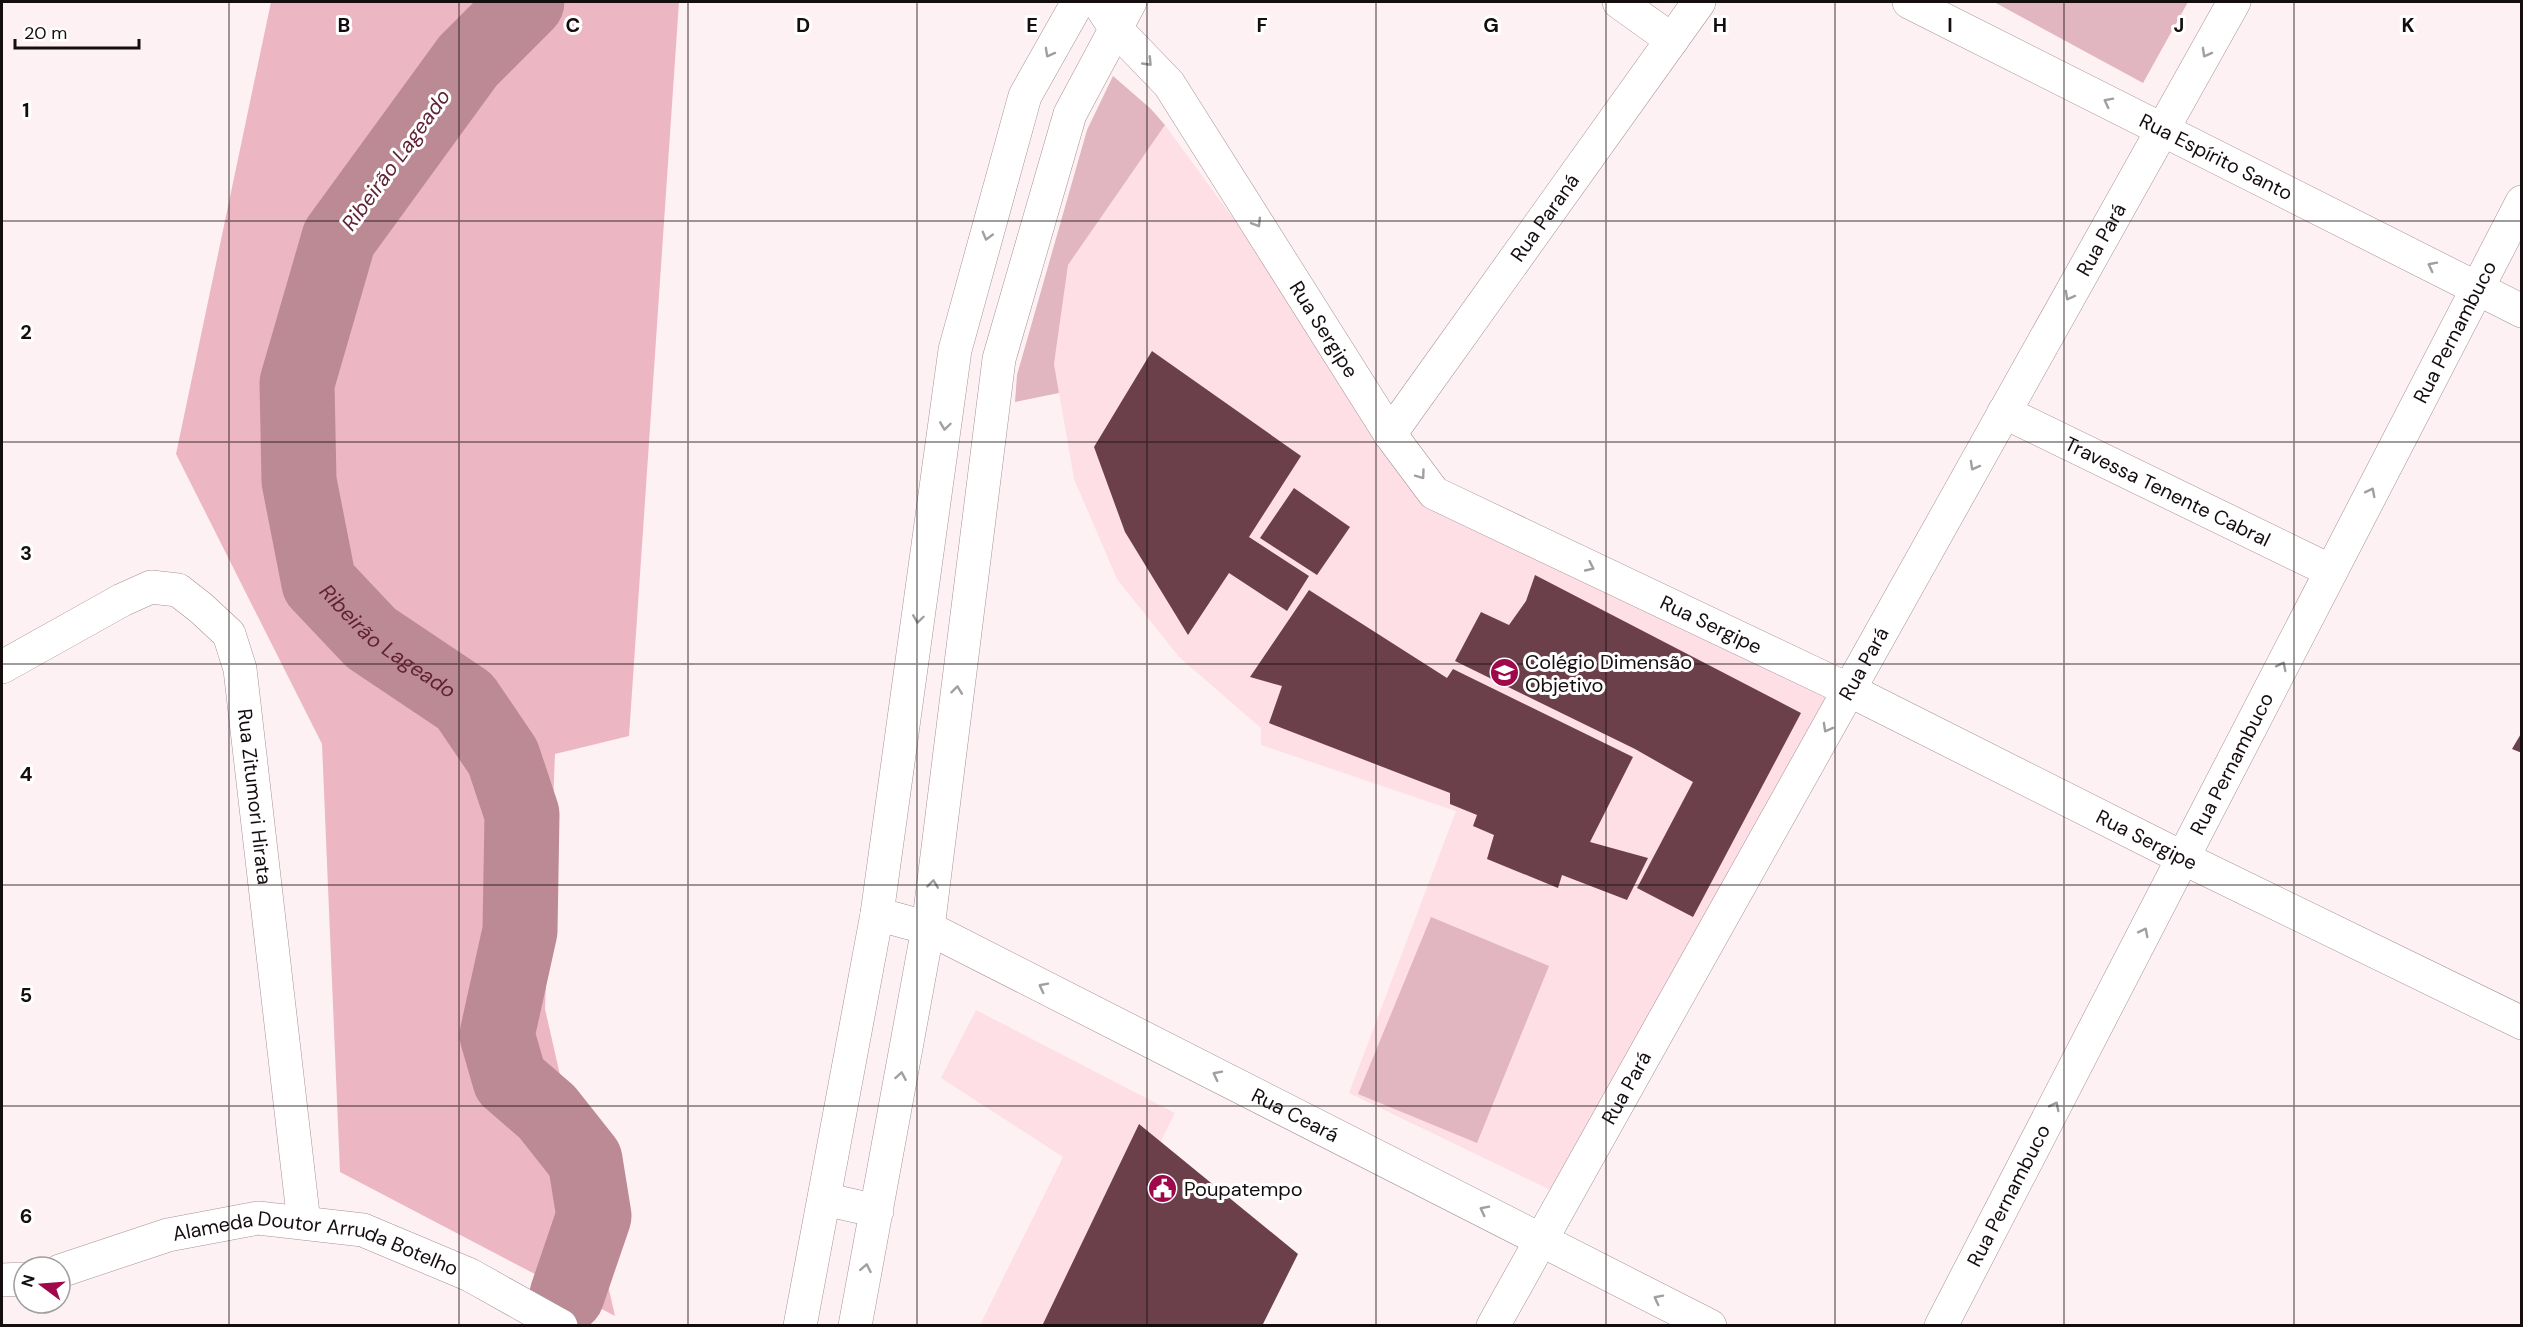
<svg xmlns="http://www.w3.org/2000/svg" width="2523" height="1327" font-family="'DM Sans',sans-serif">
<rect width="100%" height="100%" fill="#fef1f4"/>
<path fill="#fddfe5" d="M1165 125 1435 495 1844 689 1561 1195 1349 1093 1456 811 1261 745V728L1179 657 1117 579 1074 479 1054 364 1068 265Z
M976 1010 1175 1113 1068 1325H980L1063 1157 941 1078Z"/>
<path fill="#e1b6c0" d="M1994 2H2188L2143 83Z
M1113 76 1151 109 1165 125 1068 265 1054 364 1059 393 1015 402 1017 375 1087 130Z
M1431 917 1549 966 1477 1143 1358 1094Z"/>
<path fill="#ecb7c2" d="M271 2H679L629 736 555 754 545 1009 615 1316 340 1172 322 744 176 454Z"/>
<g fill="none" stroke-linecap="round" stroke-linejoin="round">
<path stroke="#bc8a95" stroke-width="75" id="s1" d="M527 2 468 61 339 238 297 383 299 481 319 583 371 638 465 701 503 757 522 814 520 931 497 1035 510 1080 547 1112 585 1160 594 1216 567 1295"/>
</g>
<path fill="#6c404b" d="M1152 351 1301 456 1249 537 1309 576 1287 611 1229 573 1188 635 1125 532 1094 447Z
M1294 488 1350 527 1317 575 1260 538Z
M1535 575 1801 713 1693 917 1637 888 1693 782 1635 749 1455 661 1481 612 1509 625 1526 601Z
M1309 590 1447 678 1453 669 1633 757 1590 842 1648 858 1627 900 1562 875 1558 888 1487 859 1494 835 1473 826 1477 815 1450 804V793L1269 723 1282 686 1250 677Z
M2522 732V753L2512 749Z
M1139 1124 1298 1254 1262 1326H1042Z"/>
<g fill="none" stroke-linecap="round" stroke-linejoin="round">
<defs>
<g id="minor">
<path id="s2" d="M1098 2 1116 29 1169 84 1390 434 1434 493 1849 690 2183 858 2522 1023"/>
<path d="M1619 2 1672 40"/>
<path id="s3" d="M1909 2 2522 311"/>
<path id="s4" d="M2004 412 2331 571"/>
<path id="s5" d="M1390 434 1699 2"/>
<path id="s6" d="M2 667 122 600 151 587 178 590 201 608 229 634 240 669 304 1223"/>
<path id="s7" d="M877 914 928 928 1710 1326"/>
<path id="s8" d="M60 1271 168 1235 258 1218 363 1230 470 1275 561 1326"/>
<path d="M2 1280 24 1279"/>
<path id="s9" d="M1493 1326 2234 2"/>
<path id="s10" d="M1941 1326 2522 202"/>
</g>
<path id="secondary" d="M824 1199 877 1211
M800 1326 877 914 955 350 1025 96 1078 2
M855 1326 928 928 999 359 1070 114 1130 2"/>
</defs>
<use href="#minor" stroke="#a69296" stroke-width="34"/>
<use href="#secondary" stroke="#a69296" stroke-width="34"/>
<use href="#minor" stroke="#fff" stroke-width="33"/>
<use href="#secondary" stroke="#fff" stroke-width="33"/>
</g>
<defs><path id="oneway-chevron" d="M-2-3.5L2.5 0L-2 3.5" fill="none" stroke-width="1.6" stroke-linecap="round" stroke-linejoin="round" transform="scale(1.5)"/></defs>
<g stroke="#a19f9f">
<use href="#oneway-chevron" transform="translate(1049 53) rotate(119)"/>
<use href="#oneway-chevron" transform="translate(2206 53) rotate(119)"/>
<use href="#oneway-chevron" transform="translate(1148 62) rotate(46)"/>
<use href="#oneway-chevron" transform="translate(2108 102) rotate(-153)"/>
<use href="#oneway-chevron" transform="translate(1257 223) rotate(58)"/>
<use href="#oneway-chevron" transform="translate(987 236) rotate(105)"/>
<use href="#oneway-chevron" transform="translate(2432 266) rotate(-153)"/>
<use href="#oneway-chevron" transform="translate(2069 296) rotate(119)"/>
<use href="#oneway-chevron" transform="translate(945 426) rotate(98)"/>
<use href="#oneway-chevron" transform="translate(1974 466) rotate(119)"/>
<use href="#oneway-chevron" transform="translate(1421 475) rotate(54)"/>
<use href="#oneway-chevron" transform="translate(2371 492) rotate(-63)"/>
<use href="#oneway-chevron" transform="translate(1590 567) rotate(25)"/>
<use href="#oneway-chevron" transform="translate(918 619) rotate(98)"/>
<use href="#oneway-chevron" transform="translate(2282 666) rotate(-63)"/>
<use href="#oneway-chevron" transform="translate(957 690) rotate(-83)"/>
<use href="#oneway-chevron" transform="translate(1827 728) rotate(119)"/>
<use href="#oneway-chevron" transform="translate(933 884) rotate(-83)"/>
<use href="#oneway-chevron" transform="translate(2144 932) rotate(-63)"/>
<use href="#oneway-chevron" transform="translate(1043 987) rotate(-153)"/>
<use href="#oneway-chevron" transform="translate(1217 1075) rotate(-153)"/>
<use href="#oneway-chevron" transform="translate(901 1076) rotate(-80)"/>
<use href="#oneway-chevron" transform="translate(2055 1106) rotate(-63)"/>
<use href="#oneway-chevron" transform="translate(1484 1210) rotate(-153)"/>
<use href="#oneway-chevron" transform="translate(866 1268) rotate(-79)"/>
<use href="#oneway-chevron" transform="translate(1658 1299) rotate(-153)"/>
</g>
<path fill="none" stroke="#150e0f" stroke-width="1.5" stroke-opacity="0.55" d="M229 2V1326M459 2V1326M688 2V1326M917 2V1326M1147 2V1326M1376 2V1326M1606 2V1326M1835 2V1326M2064 2V1326M2294 2V1326M2 221H2522M2 442H2522M2 664H2522M2 885H2522M2 1106H2522"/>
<defs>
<symbol id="school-disc" viewBox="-11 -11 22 22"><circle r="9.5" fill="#a0084c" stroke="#fff"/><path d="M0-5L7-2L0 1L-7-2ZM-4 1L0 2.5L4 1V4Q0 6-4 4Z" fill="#fff"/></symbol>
<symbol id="civic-disc" viewBox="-11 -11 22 22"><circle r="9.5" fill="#a0084c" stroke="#fff"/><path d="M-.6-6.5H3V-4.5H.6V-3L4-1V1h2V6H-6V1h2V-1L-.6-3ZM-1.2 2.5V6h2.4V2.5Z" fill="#fff"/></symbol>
</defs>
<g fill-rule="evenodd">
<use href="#school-disc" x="1488" y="656" width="33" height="33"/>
<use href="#civic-disc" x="1146" y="1172" width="33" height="33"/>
</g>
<g text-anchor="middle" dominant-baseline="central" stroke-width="6" stroke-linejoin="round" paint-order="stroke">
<g font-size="20" fill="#150e0f" stroke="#fff">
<text stroke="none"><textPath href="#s3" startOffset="344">Rua Espírito Santo</textPath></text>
<text stroke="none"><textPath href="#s5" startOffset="266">Rua Paraná</textPath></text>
<text stroke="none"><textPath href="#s9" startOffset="1245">Rua Pará</textPath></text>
<text stroke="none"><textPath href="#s2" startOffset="399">Rua Sergipe</textPath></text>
<text stroke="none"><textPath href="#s10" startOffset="1119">Rua Pernambuco</textPath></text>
<text stroke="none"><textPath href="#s4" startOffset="182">Travessa Tenente Cabral</textPath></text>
<text stroke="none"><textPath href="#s2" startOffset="903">Rua Sergipe</textPath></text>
<text stroke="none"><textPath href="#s9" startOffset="759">Rua Pará</textPath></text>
<text stroke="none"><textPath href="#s10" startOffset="633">Rua Pernambuco</textPath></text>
<text stroke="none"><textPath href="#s6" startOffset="429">Rua Zitumori Hirata</textPath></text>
<text stroke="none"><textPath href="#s2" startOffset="1389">Rua Sergipe</textPath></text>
<text stroke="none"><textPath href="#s9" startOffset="273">Rua Pará</textPath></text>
<text stroke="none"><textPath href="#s7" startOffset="465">Rua Ceará</textPath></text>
<text stroke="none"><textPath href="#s10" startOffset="147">Rua Pernambuco</textPath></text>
<text stroke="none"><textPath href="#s8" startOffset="266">Alameda Doutor Arruda Botelho</textPath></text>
</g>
<g font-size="20" fill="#150e0f" stroke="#fff" text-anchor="start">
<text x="1525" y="662">Colégio Dimensão<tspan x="1525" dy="23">Objetivo</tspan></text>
<text x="1184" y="1189">Poupatempo</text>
</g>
<g font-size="21" font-style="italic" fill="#612236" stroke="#fff">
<text transform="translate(396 160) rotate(-54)">Ribeirão Lageado</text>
<text stroke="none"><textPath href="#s1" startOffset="746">Ribeirão Lageado</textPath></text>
</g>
</g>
<g font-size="20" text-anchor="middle" font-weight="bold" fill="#150e0f" stroke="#fff" stroke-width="6" stroke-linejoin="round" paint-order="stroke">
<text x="344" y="32">B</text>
<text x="573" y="32">C</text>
<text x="803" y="32">D</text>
<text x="1032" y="32">E</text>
<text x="1262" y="32">F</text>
<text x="1491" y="32">G</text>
<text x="1720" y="32">H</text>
<text x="1950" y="32">I</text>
<text x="2179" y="32">J</text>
<text x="2408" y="32">K</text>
<text x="26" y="117">1</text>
<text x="26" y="339">2</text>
<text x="26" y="560">3</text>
<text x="26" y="781">4</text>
<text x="26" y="1002">5</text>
<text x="26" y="1223">6</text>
</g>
<rect width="2523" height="1327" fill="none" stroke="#150e0f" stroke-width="6"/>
<g transform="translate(42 1285) rotate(286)"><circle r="28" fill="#ffffff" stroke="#a19f9f" stroke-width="1.5"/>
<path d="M0-4.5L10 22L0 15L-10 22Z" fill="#a0084c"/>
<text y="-9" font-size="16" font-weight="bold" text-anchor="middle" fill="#150e0f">N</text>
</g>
<path d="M15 39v9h124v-9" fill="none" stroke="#150e0f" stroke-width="3"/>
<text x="24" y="39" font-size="18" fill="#150e0f" stroke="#ffffff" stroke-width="4.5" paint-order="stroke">20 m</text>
</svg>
